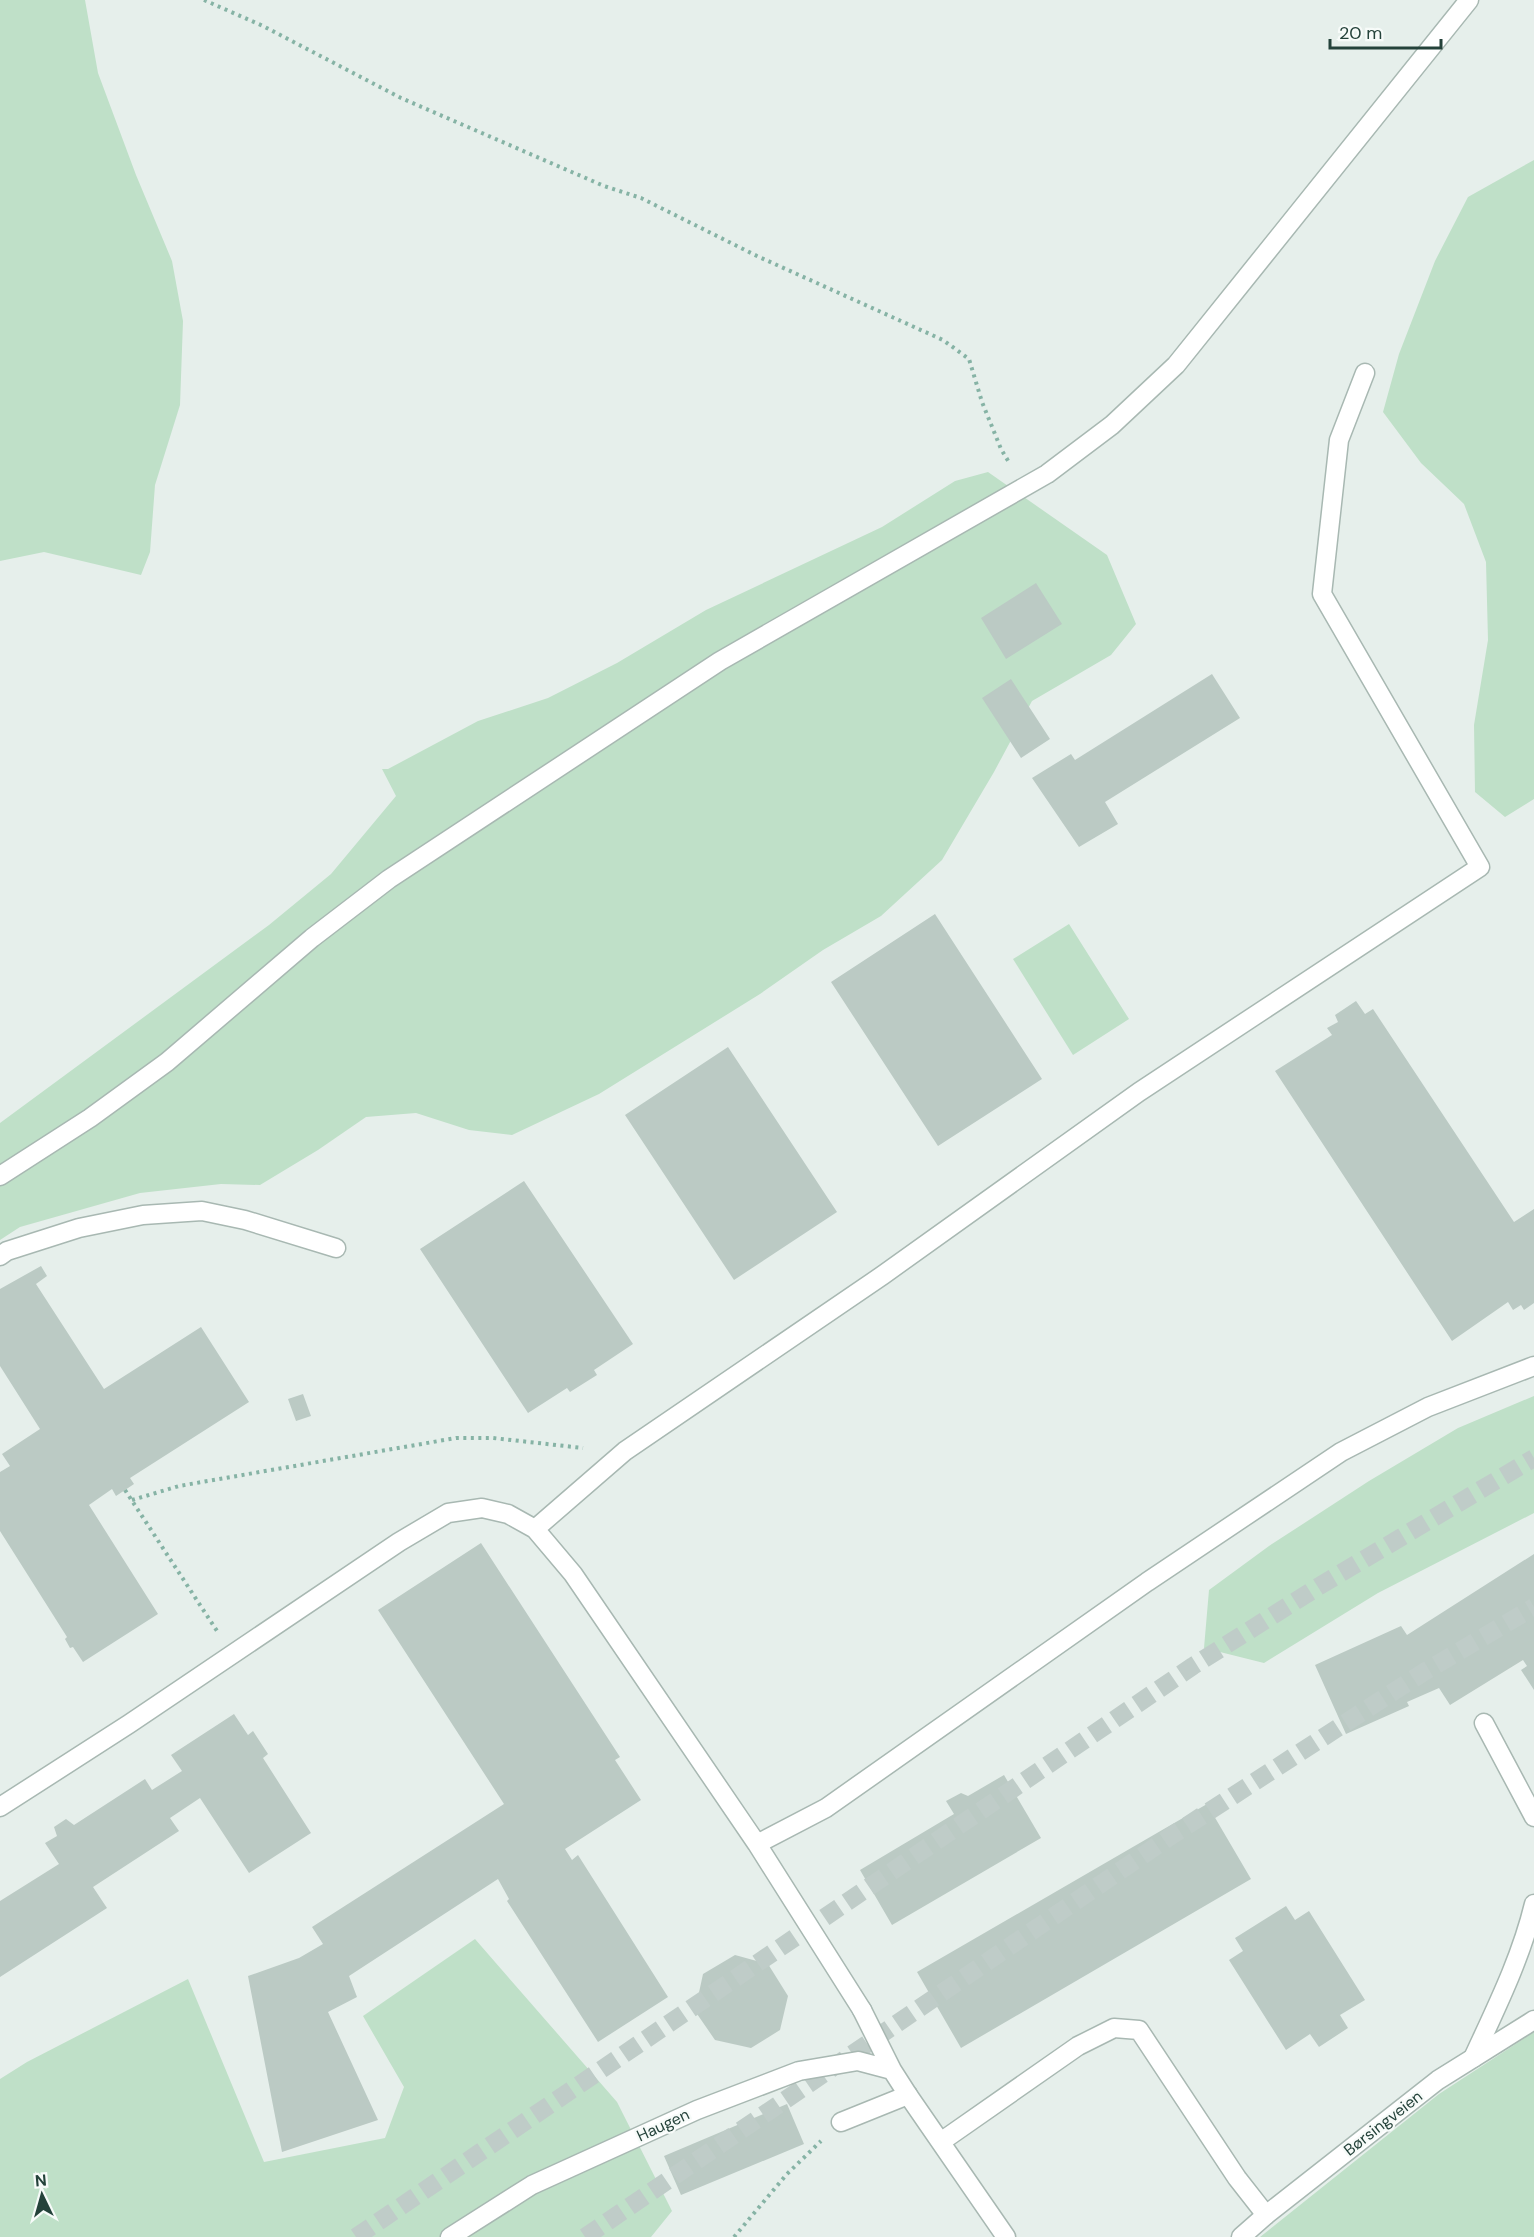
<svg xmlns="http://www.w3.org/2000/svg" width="1534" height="2237" font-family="'DM Sans',sans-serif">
<rect width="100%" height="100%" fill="#e6efeb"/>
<path fill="#bfe0c8" d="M0 0H85L98 73 136 175 172 261 183 321 180 405 155 485 150 552 141 575 44 552 0 561Z
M1534 160V799L1505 817 1475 792 1474 725 1488 640 1486 562 1464 504 1421 463 1383 412 1399 354 1435 261 1468 197Z
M988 472 1107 555 1136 624 1111 655 1032 701 994 772 942 860 881 916 823 950 760 994 599 1094 512 1135 469 1130 416 1113 366 1117 318 1150 260 1185 221 1184 140 1193 20 1227 0 1240V1123L269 925 331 874 396 796 382 769H388L478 721 548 698 617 663 706 610 882 527 955 481Z
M1069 924 1129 1019 1073 1055 1013 959Z
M1534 1396V1513L1378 1593 1264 1663 1204 1648 1209 1590 1269 1546 1369 1481 1458 1428Z
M475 1939 617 2102 672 2211 651 2237H0V2079L27 2062 188 1979 264 2162 385 2138 404 2087 363 2016Z
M1534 2032V2237H1260L1439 2094Z"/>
<path fill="#bbcac4" d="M1036 583 1062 624 1006 659 981 618Z
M1212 674 1240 718 1105 802 1118 824 1079 847 1032 778 1071 754 1075 760Z
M1011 679 1050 739 1021 758 982 698Z
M935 914 1042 1079 938 1146 831 982Z
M1356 1001 1365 1014 1373 1009 1514 1222 1534 1209V1303L1524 1310 1521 1305 1513 1310 1508 1302 1452 1341 1275 1071 1332 1035 1327 1028 1338 1022 1335 1015Z
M728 1047 837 1212 734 1280 625 1115Z
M524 1181 633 1344 594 1370 597 1375 570 1392 567 1388 528 1413 420 1249Z
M41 1266 47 1276 36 1284 104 1389 201 1327 249 1402 130 1478 134 1484 116 1496 112 1489 89 1505 158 1614 83 1662 73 1647 70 1648 65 1639 67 1637 0 1531V1472L10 1466 2 1454 40 1429 0 1366V1289Z
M303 1394 311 1416 296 1421 288 1399Z
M481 1543 620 1757 615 1760 641 1800 565 1849 572 1860 578 1855 668 1997 598 2042 507 1901 509 1899 498 1879 349 1976 357 1997 328 2012 378 2120 282 2152 248 1976 299 1958 323 1944 312 1927 504 1804 378 1610Z
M1534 1554V1690L1521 1670 1527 1666 1523 1660 1450 1705 1439 1688 1407 1702 1409 1706 1346 1734 1315 1665 1401 1626 1407 1635Z
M234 1714 248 1735 253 1731 268 1754 263 1758 311 1833 249 1873 200 1798 170 1818 179 1831 93 1887 107 1908 0 1977V1901L59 1864 45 1843 57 1836 54 1827 66 1819 74 1825 145 1779 152 1790 182 1771 171 1755Z
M1004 1775 1041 1838 892 1925 860 1870 954 1814 946 1801 961 1793 968 1796Z
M1207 1804 1251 1879 961 2048 917 1972Z
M1286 1906 1295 1920 1309 1911 1365 2000 1340 2015 1348 2028 1319 2047 1310 2034 1286 2050 1229 1960 1243 1951 1235 1938Z
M735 1955 768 1964 788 1996 780 2030 751 2048 715 2040 695 2011 703 1974Z
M787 2104 804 2144 681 2195 664 2156Z"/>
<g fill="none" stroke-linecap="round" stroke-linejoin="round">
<path stroke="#bfccc8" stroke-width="18" stroke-dasharray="18 9" stroke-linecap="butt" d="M356 2237 1193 1666 1321 1585 1534 1458
M585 2237 1171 1836 1424 1672 1534 1607"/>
<defs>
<path id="service" d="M0 1176 90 1118 167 1062 312 938 389 879 720 661 1047 474 1112 425 1176 365 1469 0
M0 1256 7 1251 79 1228 143 1215 202 1211 245 1220 336 1248
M535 1529 625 1451 883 1275 1139 1092 1480 867 1322 594 1339 440 1365 373
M1484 1723 1534 1817
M0 1807 129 1724 399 1542 448 1513 482 1508 508 1514 535 1529 573 1574 757 1844 862 2010
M757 1844 826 1808 1147 1582 1341 1452 1428 1407 1534 1366
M1473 2058C1496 2008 1521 1958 1534 1904
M841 2122 908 2095
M942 2141 1078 2046 1114 2028 1139 2030 1237 2178 1266 2215"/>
<path id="minor" d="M862 2010 892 2070 908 2095 1006 2237
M450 2237 532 2185 697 2110 799 2071 858 2061 892 2070
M1241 2237 1266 2215 1438 2080 1534 2020"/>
</defs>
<use href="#service" stroke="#a8b8b2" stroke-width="21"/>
<use href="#minor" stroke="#a8b8b2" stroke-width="21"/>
<path stroke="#86b3a5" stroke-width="4" stroke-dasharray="3 4.5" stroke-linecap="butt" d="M204 0 263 26 401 98 604 186 641 198 757 256 943 340 969 359 982 402 1001 449 1010 464
M125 1490 217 1631
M132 1500 179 1486 456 1438H493L583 1448
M734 2237 787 2174 821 2141"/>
<use href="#service" stroke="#fff" stroke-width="18"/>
<use href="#minor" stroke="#fff" stroke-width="18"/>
</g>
<g text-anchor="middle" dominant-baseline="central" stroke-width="4.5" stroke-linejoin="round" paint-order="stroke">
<g font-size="16" fill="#24423a" stroke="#f7fbf9">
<text transform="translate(1383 2123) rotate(-38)">Børsingveien</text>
<text transform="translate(663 2125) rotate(-25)">Haugen</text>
</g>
</g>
<g transform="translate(42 2195) rotate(355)" stroke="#f7fbf9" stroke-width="4.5" paint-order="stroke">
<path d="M0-4.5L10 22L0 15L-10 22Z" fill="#24423a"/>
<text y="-9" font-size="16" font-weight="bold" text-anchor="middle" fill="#24423a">N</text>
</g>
<path d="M1330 39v9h111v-9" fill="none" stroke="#24423a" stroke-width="3"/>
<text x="1339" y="39" font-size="18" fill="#24423a" stroke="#f7fbf9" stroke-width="4.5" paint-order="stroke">20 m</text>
</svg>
